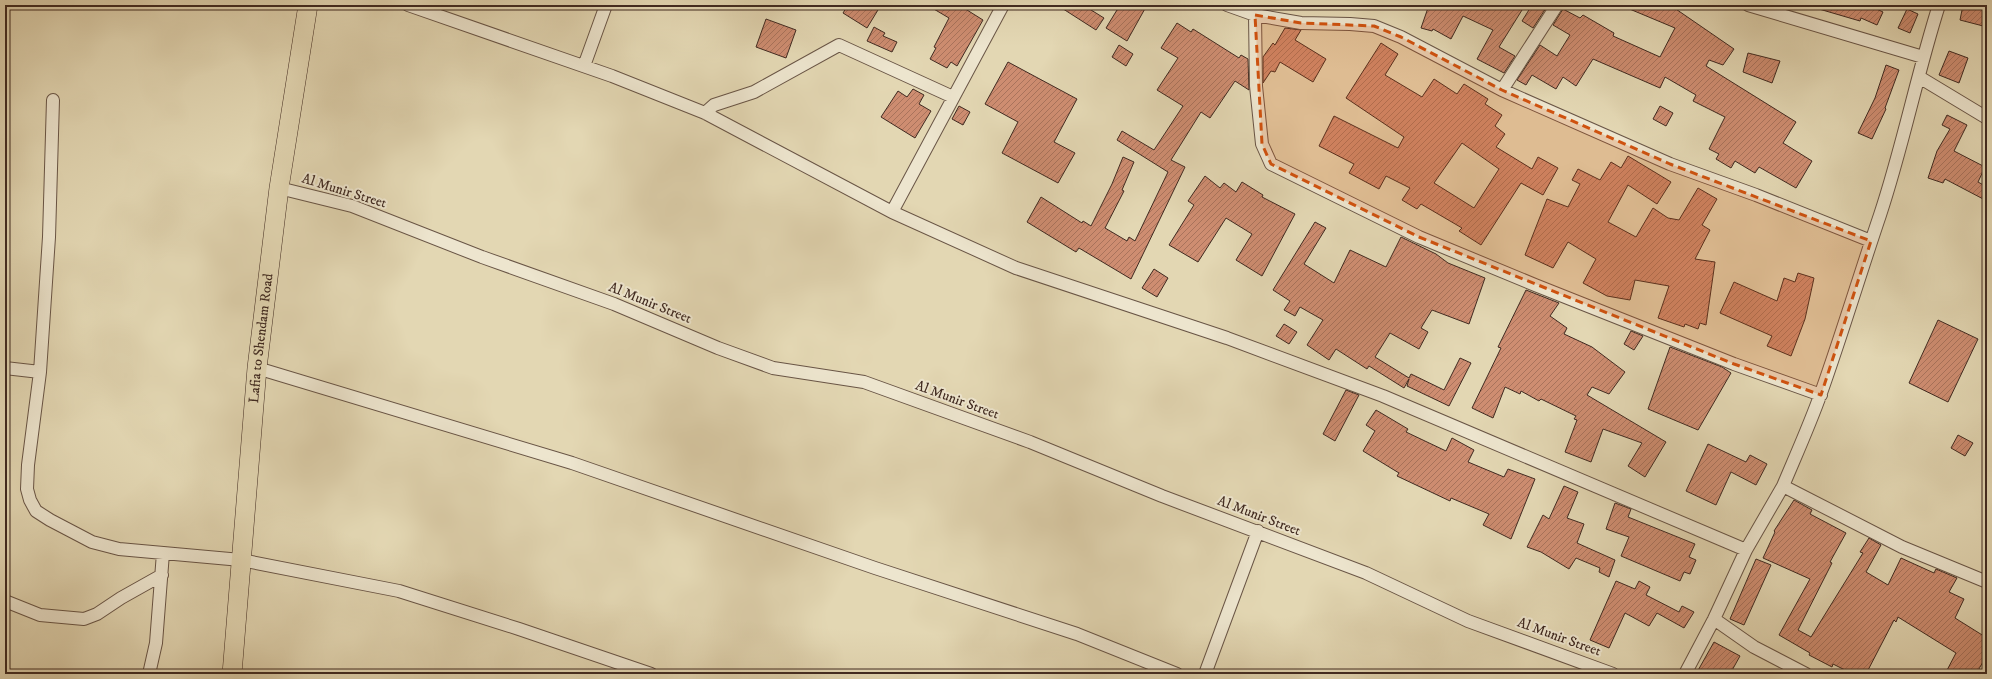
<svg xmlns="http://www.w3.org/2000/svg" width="1992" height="679" font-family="'IM FELL DW Pica',serif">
<defs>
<pattern id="building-hatch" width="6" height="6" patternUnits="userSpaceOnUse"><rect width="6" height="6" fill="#ce8d71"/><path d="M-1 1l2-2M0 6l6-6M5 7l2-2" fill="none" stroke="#a9735c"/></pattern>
</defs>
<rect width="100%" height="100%" fill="#e3d7b3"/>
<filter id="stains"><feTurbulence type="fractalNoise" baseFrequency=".005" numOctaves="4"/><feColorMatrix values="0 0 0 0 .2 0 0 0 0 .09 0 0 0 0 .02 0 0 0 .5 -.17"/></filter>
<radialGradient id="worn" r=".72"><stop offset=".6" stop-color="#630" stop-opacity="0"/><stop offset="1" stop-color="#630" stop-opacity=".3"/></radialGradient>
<path fill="url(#building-hatch)" stroke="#402a21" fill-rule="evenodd" d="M848 5H881L867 28 843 13Z
M927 5H959L983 20 957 66 951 62 947 68 930 59 936 48 934 47 949 18Z
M1057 5H1083L1104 18 1096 30Z
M1120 5H1147L1127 41 1106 28Z
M1429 5H1515L1522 10 1499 47 1515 56 1504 73 1477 59 1493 30 1463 16 1451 39 1433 29 1432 31 1421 28Z
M1532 5H1548L1533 28 1522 21Z
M1620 5H1670L1734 49 1723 65 1709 60 1706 66 1796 122 1783 143 1812 161 1796 188 1759 167 1755 173 1735 161 1731 168 1716 159 1719 154 1709 149 1725 117 1693 101 1696 95 1665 77 1660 88 1593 59 1576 86 1563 77 1556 89 1532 75 1526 85 1517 80 1540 45 1557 56 1570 35 1553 25 1563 9 1580 18 1583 15 1614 33 1613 36 1660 57 1675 28Z
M1820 5H1868L1883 12 1877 25 1861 18 1860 21 1819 9Z
M1963 5H1987V27L1960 20Z
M1907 9 1918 14 1910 33 1898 28Z
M766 19 796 30 786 58 756 47Z
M1177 23 1191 32 1193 29 1239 58 1241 55 1248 59 1249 90 1235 81 1210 118 1201 112 1171 160 1185 167 1131 279 1079 248 1076 252 1027 222 1041 197 1082 223 1083 221 1091 226 1112 184 1123 157 1134 162 1122 190 1124 191 1105 228 1127 241 1129 237 1135 241 1168 172 1117 140 1122 131 1154 150 1183 106 1157 90 1178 58 1161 48Z
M874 27 885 33 883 36 897 42 892 52 867 41Z
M1285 28 1301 30 1295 40 1326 59 1313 82 1280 62 1275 72 1271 71 1263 83V57L1273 43 1275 45Z
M1381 43 1398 54 1385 75 1422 97 1434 79 1457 94 1464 84 1488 99 1485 104 1502 115 1495 126 1505 134 1496 147 1532 169 1538 157 1558 168 1543 195 1521 183 1481 245 1459 231 1462 228 1421 204 1417 209 1402 200 1410 188 1386 176 1379 189 1349 173 1354 164 1319 146 1334 116 1398 148 1404 137 1346 98ZM1462 143 1499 169 1474 208 1434 183Z
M1119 45 1133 54 1126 66 1112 57Z
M1949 51 1968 58 1959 83 1939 75Z
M1748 53 1780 61 1772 83 1743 72Z
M1008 62 1077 99 1054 142 1075 153 1058 183 1002 153 1018 122 985 104Z
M1886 65 1899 70 1885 108 1886 109 1872 139 1858 133 1875 98Z
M913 89 924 95 919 104 931 111 915 138 881 117 898 91 907 97Z
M959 106 970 112 963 125 952 119Z
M1660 106 1673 113 1666 126 1653 119Z
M1947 115 1967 125 1954 151 1985 167 1978 182 1987 187V201L1945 179 1943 183 1928 178 1937 151 1950 129 1942 125Z
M1628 156 1671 182 1657 204 1628 185 1608 222 1636 237 1653 208 1668 218 1679 220 1698 188 1717 199 1702 225 1710 230 1695 259 1715 262 1706 325 1700 323 1698 329 1685 324 1684 327 1658 318 1669 286 1635 280 1630 300 1607 296 1583 283 1596 259 1568 242 1553 268 1525 255 1547 199 1568 207 1580 184 1572 180 1578 169 1600 180 1611 162 1621 168Z
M1205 176 1220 188 1224 183 1236 192 1242 182 1263 195 1262 197 1295 214 1262 276 1236 260 1252 234 1226 218 1198 262 1169 245 1194 205 1188 201Z
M1315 222 1326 228 1304 264 1334 283 1350 250 1386 267 1401 237 1436 254 1448 263 1485 278 1469 324 1432 310 1421 328 1428 332 1419 349 1390 333 1375 357 1409 378 1411 374 1444 390 1460 358 1471 363 1449 406 1407 386 1409 379 1404 388 1369 366 1367 369 1336 349 1329 360 1307 345 1323 320 1300 307 1295 316 1284 310 1290 301 1273 290Z
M1154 269 1168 278 1157 297 1142 288Z
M1798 273 1814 278 1805 319 1791 356 1767 346 1772 336 1720 313 1734 282 1777 301 1784 278 1795 282Z
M1526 290 1559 303 1550 316 1567 328 1564 334 1592 347 1625 372 1609 394 1592 387 1587 395 1666 442 1645 477 1628 466 1642 443 1603 429 1591 462 1565 452 1577 420 1574 419 1576 416 1541 399 1539 401 1521 391 1520 394 1505 387 1493 418 1472 408 1501 348 1498 347Z
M1938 320 1978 339 1948 402 1909 383Z
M1284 324 1297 332 1289 344 1276 336Z
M1631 331 1643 336 1634 350 1624 344Z
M1670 347 1722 367 1731 373 1698 430 1648 409Z
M1346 390 1359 395 1335 441 1323 434Z
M1376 410 1408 429 1406 432 1446 451 1452 438 1474 450 1468 462 1504 477 1508 469 1535 479 1511 539 1483 525 1489 514 1451 498 1450 501 1397 476 1399 473 1363 451 1375 431 1366 425Z
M1958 435 1973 443 1965 456 1951 448Z
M1708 444 1746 462 1750 455 1767 464 1756 485 1731 472 1716 505 1686 491Z
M1564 486 1578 492 1567 518 1584 524 1577 543 1615 560 1609 577 1599 572 1600 568 1576 558 1569 569 1541 552 1527 547 1543 515 1549 519Z
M1794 500 1812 510 1810 514 1846 533 1830 562 1832 563 1798 630 1811 637 1863 553 1860 552 1869 538 1881 545 1866 572 1888 585 1901 558 1934 573 1936 569 1957 578 1949 592 1964 599 1955 618 1987 638V655L1976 674H1945L1956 653 1898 617 1896 622 1894 620 1866 674H1853L1833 664 1832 667 1809 655 1810 653 1779 635 1810 579 1763 558 1775 532 1774 531Z
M1615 503 1631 509 1628 517 1695 544 1689 557 1696 560 1690 574 1684 572 1680 581 1621 556 1629 537 1606 529Z
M1756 559 1771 565 1744 625 1730 619Z
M1616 581 1635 589 1639 581 1650 587 1646 595 1679 612 1682 606 1694 612 1684 628 1657 613 1649 626 1625 613 1609 648 1590 640Z
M1714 642 1740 656 1730 674H1696Z"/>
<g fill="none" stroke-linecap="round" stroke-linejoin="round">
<defs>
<path id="minor" d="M408 5 612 76 705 113 892 212 1016 268 1227 338 1383 396 1746 550 1783 486 1902 547 1987 582
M1227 5 1255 15 1301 23 1350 24 1374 26 1401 37 1502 90 1670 164 1756 195 1871 241
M1748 5 1923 57
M1255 15 1256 86 1262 144 1271 164 1419 237 1535 285 1734 364 1821 395
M584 66 606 5
M1919 77 1987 118
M1502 90 1557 5
M705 113 714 105 754 92 839 45 953 97
M279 188 352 206 482 257 614 304 718 348 773 368 864 382 1030 442 1162 496 1366 573 1468 621 1613 674
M892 212 1003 5
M5 368 40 372 28 465 27 489 30 500 36 511 50 520 92 542 119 549 241 560 399 591 519 629 651 674
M257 368 572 463 875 568 1077 634 1177 674
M40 372 49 237 53 100
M1783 486C1796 455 1810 424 1821 393 1842 334 1860 274 1880 215 1903 146 1917 74 1939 5
M5 601 40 615 84 619 97 614 121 598 162 575
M1714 619 1754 647 1806 674
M149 674 156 643 163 553
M1205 674 1258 531
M1685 674 1714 619 1746 550"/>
<g id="primary">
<path id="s1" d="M232 674 257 368 279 188 308 5"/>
</g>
</defs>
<use href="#minor" stroke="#695546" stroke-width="14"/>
<use href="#primary" stroke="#402a21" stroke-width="20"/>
<use href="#minor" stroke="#ede5ce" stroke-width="12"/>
<use href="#primary" stroke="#e3d7b3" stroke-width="19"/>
</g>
<path fill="#cf520f" fill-opacity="0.2" stroke="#cf520f" stroke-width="3" stroke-dasharray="8 5" stroke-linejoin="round" d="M1255 15 1301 23 1374 26 1401 37 1502 90 1670 164 1871 241 1821 395 1734 364 1419 237 1271 164 1262 144Z"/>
<g text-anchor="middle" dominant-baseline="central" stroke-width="4" stroke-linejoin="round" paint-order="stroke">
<g font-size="14" fill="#402a21" stroke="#ede5ce">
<text transform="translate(344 191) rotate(17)">Al Munir Street</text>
<text transform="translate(650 303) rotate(22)">Al Munir Street</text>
<text stroke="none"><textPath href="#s1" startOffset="337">Lafia to Shendam Road</textPath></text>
<text transform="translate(957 400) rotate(20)">Al Munir Street</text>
<text transform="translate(1259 516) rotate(21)">Al Munir Street</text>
<text transform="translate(1559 637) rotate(20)">Al Munir Street</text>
</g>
</g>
<rect width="1992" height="679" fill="none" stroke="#e3d7b3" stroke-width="20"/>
<rect x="6" y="6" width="1980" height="667" fill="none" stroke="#402a21" stroke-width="2"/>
<rect x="10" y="10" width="1972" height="659" fill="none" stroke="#402a21"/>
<rect width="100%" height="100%" filter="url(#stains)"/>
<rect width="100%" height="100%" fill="url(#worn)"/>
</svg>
